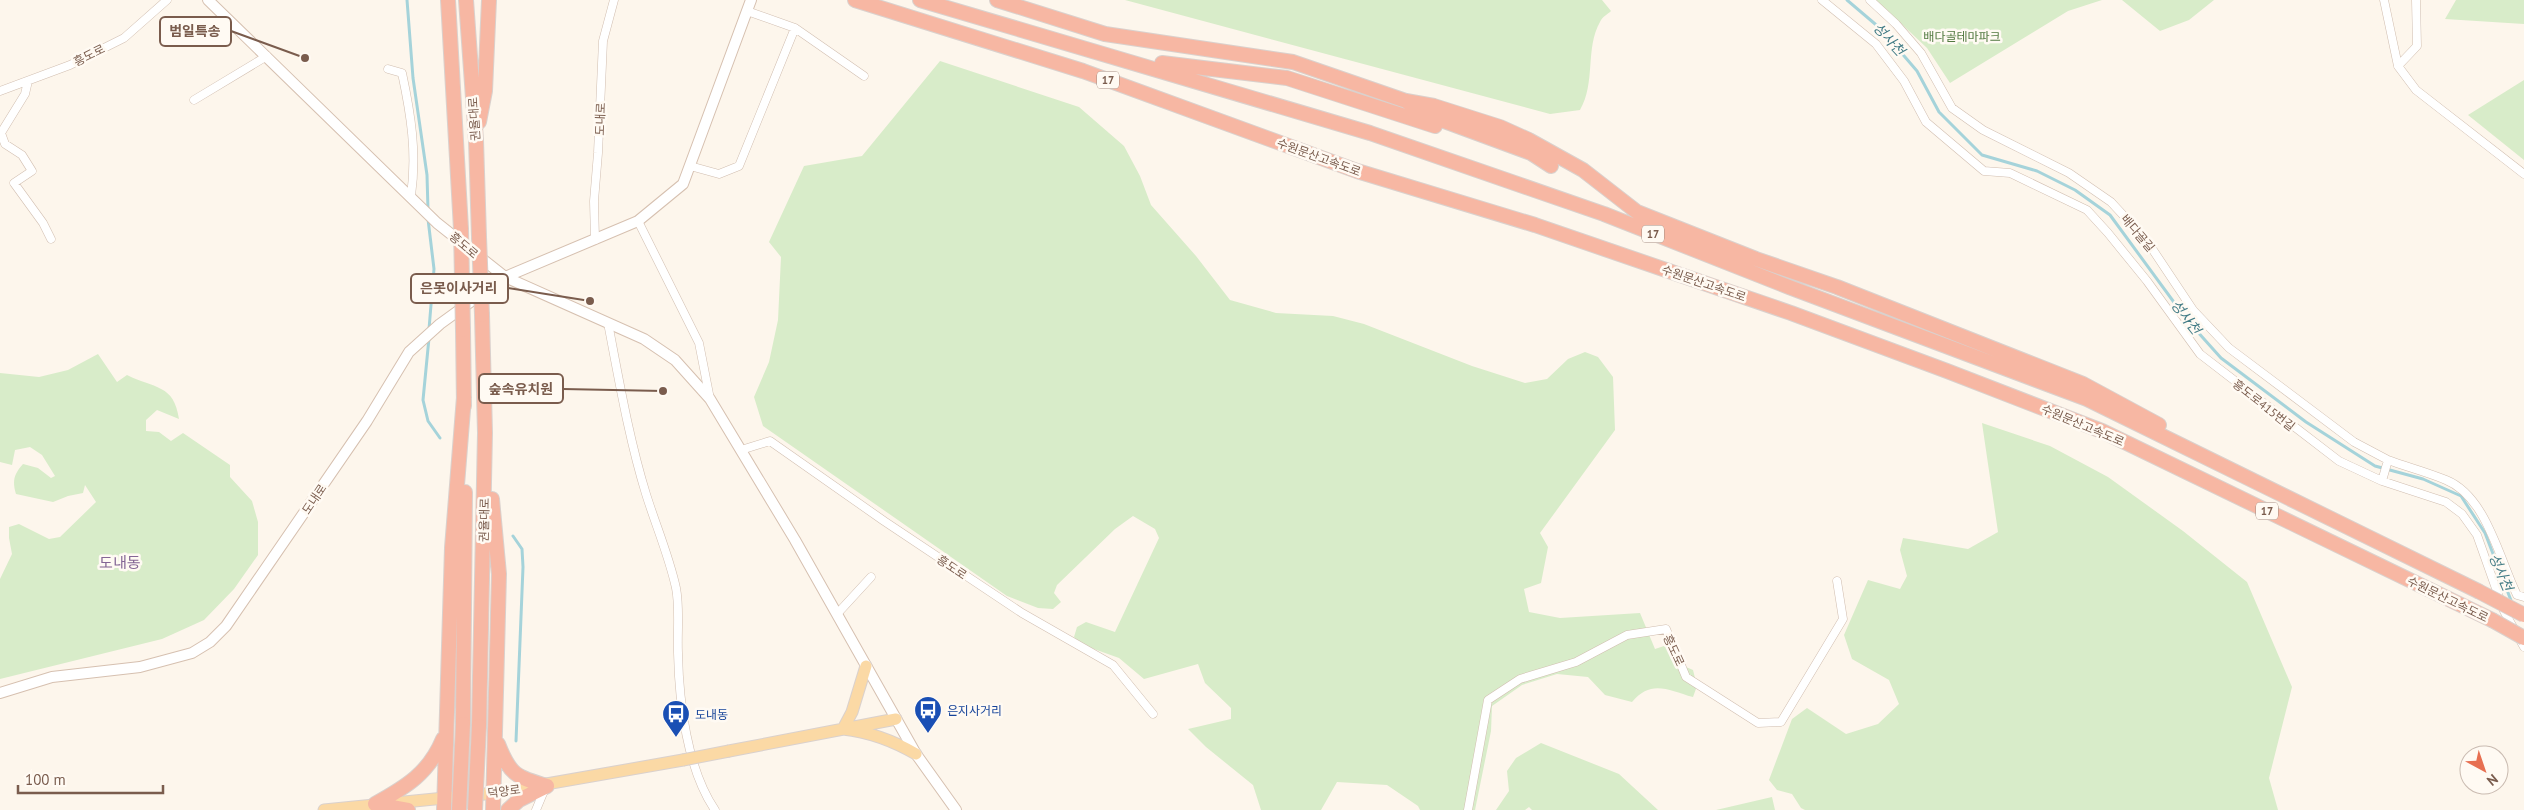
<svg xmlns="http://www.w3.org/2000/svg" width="2524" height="810" font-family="'PT Sans','Noto Sans KR',sans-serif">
<rect width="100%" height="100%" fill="#fdf6ec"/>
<path fill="#d8ecc9" d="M1125 0H1602L1611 11C1608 14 1602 17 1600 22 1585 48 1596 83 1580 110L1550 114Z
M1876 0H2102L2068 11 1950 83 1927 48Z
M2122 0H2214L2189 20 2160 31Z
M2456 0H2524V24L2445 19Z
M940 61 1079 107 1124 146 1140 176 1151 205 1196 256 1230 300 1276 313 1333 316 1364 324 1472 366 1525 383 1547 379 1568 359 1585 352 1598 357 1613 377 1615 430 1540 533 1548 547 1541 583 1524 589 1529 612 1560 618 1640 613 1655 649 1664 646 1674 649 1677 663 1693 670 1697 686 1693 697C1668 690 1651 679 1632 702L1605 695 1588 677 1557 674 1522 685 1492 706 1491 731 1475 810H1420L1418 806 1387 785 1337 782 1321 810H1261L1253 785 1206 747 1188 729 1231 719V708L1205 683 1198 664 1144 679 1119 658 1080 644 1074 637 1077 627 1086 622 1115 632 1159 538 1155 529 1133 516 1115 529 1057 585 1054 593 1061 602 1053 609 1038 608 1007 596 763 426 754 397 769 362 778 320 781 257 769 242 804 166 862 156Z
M2524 80V160L2468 115Z
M98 354 117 382 127 375C155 389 174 384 179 419L157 410 146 420V431L159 432 171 441 183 433 230 465V477L252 501 258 522V555L234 589 204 620 162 639 0 679V579L12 554 9 538V527L19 524 49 539 60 537 96 502 85 485 83 493 68 496 53 502 16 494C12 481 14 474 23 464L38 468 51 478 55 476 42 455 30 447 15 450 12 465 0 462V373L39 377 68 370Z
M1982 423 2050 446 2108 477 2183 531 2247 582 2292 687 2269 778 2278 810H1805L1801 808 1792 794 1777 790 1769 780 1792 719 1807 708 1846 734 1878 724 1899 704 1889 680 1852 659 1844 635 1868 580 1900 589 1907 576 1900 550 1903 538 1968 549 1998 532Z
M1541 743 1619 774 1658 810H1532L1529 807 1525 810H1496L1509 791 1507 771 1516 758Z
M1772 797 1775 810H1716Z"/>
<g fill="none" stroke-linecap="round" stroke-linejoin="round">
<path stroke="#a5d3da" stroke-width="3" d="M407 0 413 78 427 175 428 210
M1847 0 1881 29 1917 71 1939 112 1982 155 2037 171 2075 190 2110 215 2187 320 2221 358 2306 422 2375 466 2423 479 2461 496 2485 533 2512 603
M428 219 434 269 429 329
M429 338 423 400 428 421 440 438
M513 536 522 549 523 567 516 741"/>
<defs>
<path id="street" d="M1822 0 1876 44 1904 81 1926 122 1984 171 2010 173 2087 210 2108 233 2147 281 2200 354 2339 461 2382 481 2446 502 2462 514 2477 535 2504 611 2524 647
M1870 0 1896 24 1921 53 1952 108 1983 130 2069 173 2111 202 2147 241 2193 310 2229 348 2354 442 2388 460 2382 481
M2384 0 2398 66 2416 90 2524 174
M747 11 795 28 864 76
M2398 66 2417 46 2416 0
M388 69 402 73C411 115 417 153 411 196
M28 81 25 94 1 133 5 144 22 155 32 171 14 183 43 223 51 239
M0 91 70 65 124 38 167 0
M194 100 267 56
M690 166 719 174 739 166 795 28
M638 221 699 343 710 399
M595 240 594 201 598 153 603 41 614 0
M608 323C619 380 629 439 646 494 656 526 669 556 676 588 680 608 677 632 678 653 679 702 687 769 715 810
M741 450 770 441 884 521 1022 613 1113 665 1153 714
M2388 460C2407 467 2427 472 2446 480 2486 496 2499 558 2517 595L2524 597
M837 614 871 577
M536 810 546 786
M1468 810 1488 700 1520 679 1576 662 1627 635 1666 629 1686 677 1758 723 1781 722 1843 619 1837 581"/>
<path id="secondary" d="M208 0 437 223 505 277 644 339 675 360 710 399 795 540 916 754 956 810
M0 693 52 677 140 667 192 653 210 642 226 626 367 421 409 352 440 324 505 277 638 221 683 184 751 0"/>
<path id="primary" d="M866 666 852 712 843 729C870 732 892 740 916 754
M729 751 896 719
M324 810 495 793 683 760"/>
<path id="highway" d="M448 0 461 229
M466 0 476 140 479 237
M855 0 1083 71 1357 171 1535 225 1791 313 1947 371 2102 431 2492 620
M920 0 1370 133 1604 214 1789 287 2087 399 2478 591
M997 0 1105 34 1293 62 1406 101 1425 114 1531 153 1551 166
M1162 63 1287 78 1435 126
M1406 101 1434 106 1500 127 1529 140 1583 170 1637 212 1756 259 1837 287 2083 384 2159 425
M479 122 485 91 489 0
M463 330 464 406
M492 499 499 574 493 810
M463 724 465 492
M479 726 485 433 482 315
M498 744C510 775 516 777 547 786
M375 804C406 787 429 773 443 739
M375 804 408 810
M444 810 452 548 464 397
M508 810 519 800 547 786"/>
</defs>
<use href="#street" stroke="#d1beb0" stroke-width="9"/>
<use href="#secondary" stroke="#d6c0b0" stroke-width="12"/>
<use href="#primary" stroke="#dad1cd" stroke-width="13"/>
<use href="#highway" stroke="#dad1cd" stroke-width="16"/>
<use href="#street" stroke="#fff" stroke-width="8"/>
<use href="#secondary" stroke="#fff" stroke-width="10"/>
<use href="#primary" stroke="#fbd9a5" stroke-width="11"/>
<use href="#highway" stroke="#f7b7a3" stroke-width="14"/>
<defs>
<path id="primary-bridge" d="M683 760 729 751"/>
<path id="highway-bridge" d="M461 229 463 330
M479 237 482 315
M2478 591 2524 615
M2492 620 2524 638
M459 810 463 724
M475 810 479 726"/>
</defs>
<use href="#primary-bridge" stroke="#dad1cd" stroke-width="13" stroke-linecap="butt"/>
<use href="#highway-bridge" stroke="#dad1cd" stroke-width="16" stroke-linecap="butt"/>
<use href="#primary-bridge" stroke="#fbd9a5" stroke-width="11"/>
<use href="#highway-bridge" stroke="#f7b7a3" stroke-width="14"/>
</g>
<defs>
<symbol id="bus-pin" viewBox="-11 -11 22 30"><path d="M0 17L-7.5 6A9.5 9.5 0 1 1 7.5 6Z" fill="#1a4fb4" stroke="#fffaf3"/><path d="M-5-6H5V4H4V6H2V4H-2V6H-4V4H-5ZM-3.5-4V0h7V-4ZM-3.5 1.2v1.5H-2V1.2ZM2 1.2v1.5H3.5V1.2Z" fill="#fff"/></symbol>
</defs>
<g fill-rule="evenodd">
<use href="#bus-pin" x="912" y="694" width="32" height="43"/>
<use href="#bus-pin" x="660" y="698" width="32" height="43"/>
</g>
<g text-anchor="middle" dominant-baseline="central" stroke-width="5" stroke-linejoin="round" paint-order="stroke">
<g fill="#fffaf3" stroke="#a28b7f" stroke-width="1">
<rect x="1097" y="71.5" width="22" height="17" rx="4"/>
<rect x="1642" y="225.5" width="22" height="17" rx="4"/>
<rect x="2256" y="502.5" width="22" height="17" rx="4"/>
</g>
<g font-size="11" font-weight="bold" fill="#7a5c4d">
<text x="1108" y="80">17</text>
<text x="1653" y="234">17</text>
<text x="2267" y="511">17</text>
</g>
<g font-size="12" fill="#537a41" stroke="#fffaf3">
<text x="1962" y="36">배다골테마파크</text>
</g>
<g font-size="12" fill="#7a5c4d" stroke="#fffaf3">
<text transform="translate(89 55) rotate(-27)">흥도로</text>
<text transform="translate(474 119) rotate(-94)">권율대로</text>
<text transform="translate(600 119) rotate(-88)">도내로</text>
<text transform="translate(1319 157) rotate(20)">수원문산고속도로</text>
<text transform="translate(2138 233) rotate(50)">배다골길</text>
<text transform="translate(464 245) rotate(40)">흥도로</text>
<text transform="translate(1704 283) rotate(19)">수원문산고속도로</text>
<text transform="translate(2264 405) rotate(38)">흥도로415번길</text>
<text transform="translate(2083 425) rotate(23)">수원문산고속도로</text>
<text transform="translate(314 499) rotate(-56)">도내로</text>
<text transform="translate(484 520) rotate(-89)">권율대로</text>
<text transform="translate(952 567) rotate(34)">흥도로</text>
<text transform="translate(2448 599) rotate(26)">수원문산고속도로</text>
<text transform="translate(1674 650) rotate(65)">흥도로</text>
<text transform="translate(504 791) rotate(-7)">덕양로</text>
</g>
<g font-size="12" fill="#164399" stroke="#fffaf3" text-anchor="start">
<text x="947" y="710">은지사거리</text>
<text x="695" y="714">도내동</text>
</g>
<g font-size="14" font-style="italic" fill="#437c86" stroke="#fffaf3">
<text transform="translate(1889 39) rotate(47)">성사천</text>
<text transform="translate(2186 317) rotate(52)">성사천</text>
<text transform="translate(2501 572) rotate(67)">성사천</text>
</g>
<g font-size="15" fill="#846695" stroke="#fffaf3">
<text x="120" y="562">도내동</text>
</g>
</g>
<path fill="none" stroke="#7a5c4d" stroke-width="2" d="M305 58L231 31M590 301L508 288M663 391L563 389"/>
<g fill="#7a5c4d" stroke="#fffaf3" stroke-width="2">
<circle cx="305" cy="58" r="5"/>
<circle cx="590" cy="301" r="5"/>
<circle cx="663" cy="391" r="5"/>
</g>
<g fill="#fffaf3" stroke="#7a5c4d" stroke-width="2">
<rect x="160" y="17" width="71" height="29" rx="5"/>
<rect x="411" y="274" width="97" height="29" rx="5"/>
<rect x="479" y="374" width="84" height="29" rx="5"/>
</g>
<g font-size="14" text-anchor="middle" font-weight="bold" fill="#7a5c4d">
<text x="195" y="36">범일특송</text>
<text x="459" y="293">은못이사거리</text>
<text x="521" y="394">숲속유치원</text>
</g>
<g transform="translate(2484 770) rotate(140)"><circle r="24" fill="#fffaf3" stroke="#cabbb1"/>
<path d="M0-4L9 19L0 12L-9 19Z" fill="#e76f51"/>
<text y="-8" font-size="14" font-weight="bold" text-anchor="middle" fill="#7a5c4d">N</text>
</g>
<path d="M18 785v8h145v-8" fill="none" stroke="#7a5c4d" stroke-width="2.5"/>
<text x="25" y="785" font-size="15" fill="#7a5c4d" stroke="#fffaf3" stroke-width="4" paint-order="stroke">100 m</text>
</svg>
